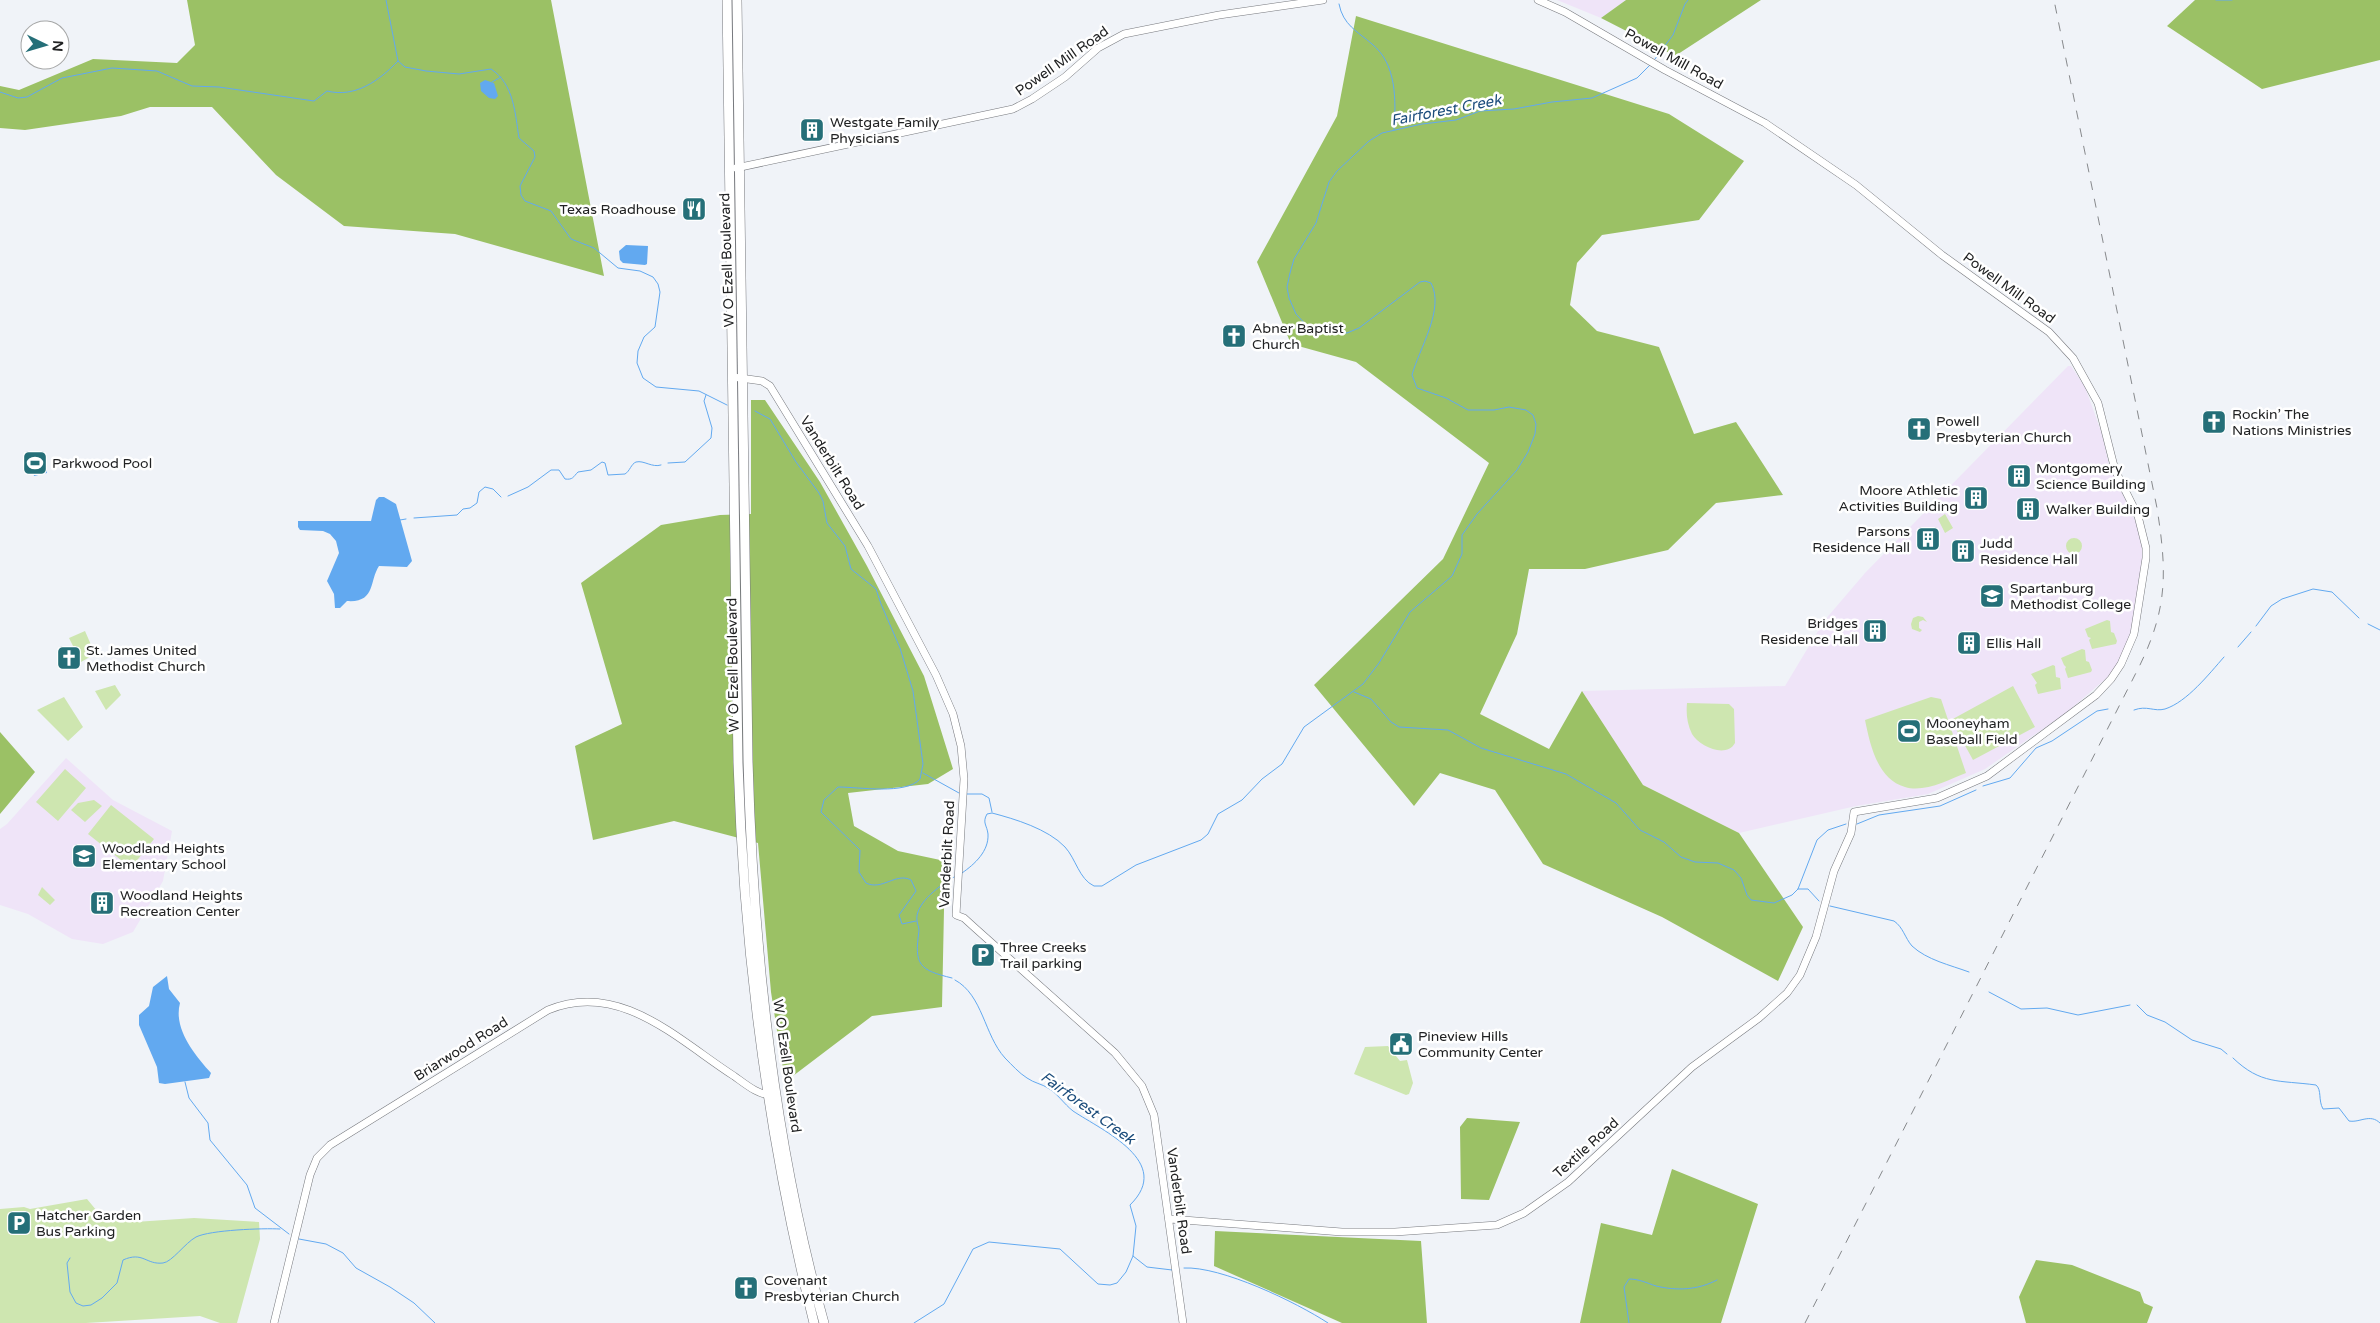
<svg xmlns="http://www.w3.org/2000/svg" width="2380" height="1323" font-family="'Varela Round',sans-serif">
<rect width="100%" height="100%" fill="#f0f3f8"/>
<path fill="#efe4f8" d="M1557 0H1626L1601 18Z
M2068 366H2071L2085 387 2102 434 2109 465 2139 529 2143 550V566L2131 633 2121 659 2109 676 2066 713 1985 769 1928 794 1856 806 1739 833 1643 785 1582 691 1785 686 1824 621 1865 573Z
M66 758 113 800 172 831 163 881 133 932 103 944 72 939 28 914 0 905V829L7 824Z"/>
<path fill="#cee6b0" d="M1945 514 1953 528 1945 533 1938 519Z
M2066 546a8 8 0 1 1 16 0a8 8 0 1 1-16 0Z
M1918 616 1923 617 1927 622 1923 620 1919 622V628L1922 630 1920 632 1912 629 1911 624 1913 618Z
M2107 620 2110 621 2111 632 2114 633 2117 641 2116 644 2092 649 2089 640 2091 638 2088 637 2085 629Z
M85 631 95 654 81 662 69 638Z
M2082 649 2085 650 2086 661 2089 662 2092 670 2091 672 2068 678 2065 669 2066 667 2064 665 2061 658Z
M2053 665 2055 666 2056 677 2060 678 2061 689 2038 694 2035 685 2037 683 2031 674Z
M115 685 121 695 106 710 95 691Z
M2013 686 2035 727 1973 760 1951 720Z
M64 697 83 727 68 741 37 710Z
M1931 697 1941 699 1966 773C1948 780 1924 793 1905 787 1877 779 1870 744 1865 720Z
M1687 703 1729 704 1734 709 1735 743C1726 759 1699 746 1692 734 1687 723 1686 714 1687 703Z
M65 769 86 788 58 821 36 802Z
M94 800 102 806 85 822 71 810 78 803Z
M111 805 154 839 131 868 88 834Z
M42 887 55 900 50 905 38 895Z
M1388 1046 1400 1061 1407 1060 1413 1083 1409 1094 1406 1095 1354 1074 1365 1047Z
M87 1199 102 1217 135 1222 194 1218 259 1222 260 1239 237 1323H220L200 1316 86 1323H0V1209L24 1207 30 1209Z"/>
<path fill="#9bc165" d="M187 0H551L604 276 455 234 344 226 276 175 212 107H150L121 116 25 130 0 128V86L19 90 93 59 177 63 195 45Z
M1626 0H1761L1675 56 1601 18Z
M2195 0H2380V60L2262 89 2167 26Z
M1356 16 1669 114 1744 161 1699 220 1602 235 1577 263 1570 305 1597 331 1659 347 1694 434 1736 422 1783 495 1716 503 1668 550 1585 569H1529L1517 634 1480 714 1549 749 1582 691 1643 785 1739 833 1803 927 1778 981 1662 917 1543 864 1495 790 1440 773 1414 806 1314 685 1443 559 1489 463 1356 362 1291 344 1257 262 1337 116Z
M751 400H765L820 482 867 566 924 676 953 769 928 784 848 793 854 826 898 851 945 861 942 1007 872 1016 785 1082 771 992 758 843 674 821 593 840 575 746 622 724 581 583 661 525 720 515 751 514Z
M0 732 35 772 0 814Z
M1467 1118 1520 1122 1489 1200 1461 1199 1460 1127Z
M1672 1169 1758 1204 1721 1323H1580L1601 1223 1652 1235Z
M1215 1231 1421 1241 1427 1323H1342L1214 1266Z
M2036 1260 2072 1265 2140 1292 2144 1303 2153 1307 2147 1323H2026L2019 1297Z"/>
<path fill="#62a9f0" d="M485 80 494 83 498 96 495 99 489 98 481 91 480 83Z
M626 245 648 246 647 264 645 265 623 263 620 260 619 251Z
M37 458 39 469 46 468 47 473 34 476 31 459Z
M379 497H384L396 504 412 561 407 567 379 566C369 581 376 603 347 601L340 608H335L334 594 327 581 339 553 336 541 330 534 323 531 300 530 298 527V521H371L376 500Z
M167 976 169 989 180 1003C173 1029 195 1055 211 1073L209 1078 165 1084 159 1083 157 1067 139 1025V1015L149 1006 153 987Z"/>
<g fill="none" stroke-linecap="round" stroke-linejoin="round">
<path stroke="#62a9f0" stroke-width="1" d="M386 0 398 61 405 67 426 71 459 74 491 69C514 84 515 113 519 138L534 151 535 157 520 186 521 195 525 201 551 211 571 239 594 248 618 268 640 271 653 277 658 284 660 292 655 327 644 337 638 351 637 363 643 378 656 387 699 391 727 405
M2216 0H2232
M1339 4C1343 25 1357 31 1372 44 1397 64 1396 101 1394 130
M1655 59 1673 35 1685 4 1688 0
M492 82 501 77
M0 92 18 98 27 97 62 78 112 68 157 71 192 86 219 87 314 101 327 91C355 98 379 81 398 61
M755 411 770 419 796 462 819 493 823 501 827 523 845 546 851 569 876 589 881 604 900 648 913 691 923 764 920 779C906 795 859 787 838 787L824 800 821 812 860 850 859 872 866 883C882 891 896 872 911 880L916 891 899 915 902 924 916 921
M668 463 685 462 711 438 712 428 704 401 706 395
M508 496 528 487 551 470H559L565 479C573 480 573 477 578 472L591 470 602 462 605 463 608 475 625 474C630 471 631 464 636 462 644 460 652 468 661 465
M414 518 457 515 463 509 470 508 477 503 479 492 485 487 493 489 501 497
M400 520 406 519
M2368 624 2380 630
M2256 626 2271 606 2282 599 2313 589 2332 592 2359 618
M2238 647 2251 632
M1354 692 1371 699 1391 722 1399 727 1448 730 1481 748 1566 774 1616 803 1640 830 1664 842 1681 857 1695 862 1718 863 1734 870 1741 878 1747 895 1751 900 1774 903 1792 895 1798 889 1817 840 1828 830 1846 824
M2134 710C2147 705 2154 712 2165 709 2187 702 2209 674 2224 657
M923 773 959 793
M1983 786 2010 778 2036 748 2052 741 2097 711 2108 709
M967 794H982L989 798 992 812
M1857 824 1879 815 1940 806 1976 790
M962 873C975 864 989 851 988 834 987 825 982 823 987 814L992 813C1015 819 1048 829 1065 847 1076 859 1079 879 1094 886H1102L1136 865 1201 840 1208 834 1218 814 1242 800 1262 779 1282 764 1304 727 1363 684 1379 663 1410 612 1452 576 1462 554V535L1477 514 1517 470 1528 452 1535 434 1536 424 1533 415 1526 410 1509 407 1494 410H1468L1446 398 1417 388 1412 375C1419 349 1445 309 1431 283L1425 281 1420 282 1359 328 1347 333 1317 331 1309 328 1296 314 1289 298 1287 287 1290 273 1294 259 1316 223 1329 182 1337 171 1369 141 1382 133 1422 124 1456 120 1480 111 1514 109 1552 102 1592 98 1637 78 1651 64
M1798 889H1808L1819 901
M1830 906 1894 921C1903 927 1905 938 1912 946 1927 960 1950 965 1969 972
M952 978C919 970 914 965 919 931 919 926 917 924 917 921 914 903 943 883 956 876
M1989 992 2021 1009 2047 1008 2078 1015 2130 1005
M2137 1005 2147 1015 2165 1022 2192 1040 2221 1049 2227 1054
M2233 1058C2261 1085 2279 1080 2316 1085 2322 1090 2318 1100 2323 1109L2339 1108 2349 1121C2360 1123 2370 1113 2380 1123
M185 1082 189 1098 208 1123 210 1140 247 1185 255 1208 289 1234
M299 1239 326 1244 343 1253 356 1268 390 1287 414 1303 435 1323
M1133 1256 1147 1267 1172 1270
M70 1258 67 1263 70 1292 76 1303 83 1306 91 1305 102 1298 117 1283 123 1260C143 1251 146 1265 163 1263 172 1262 185 1243 196 1237 210 1230 263 1228 280 1229
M1184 1268C1221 1266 1296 1302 1328 1323
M914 1323 944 1304 973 1249 989 1242 1060 1249 1098 1284 1110 1285 1117 1283 1126 1272 1133 1256 1136 1226 1130 1205C1174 1162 1103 1131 1073 1111 1064 1104 1057 1093 1048 1088 1042 1084 1034 1083 1027 1078 1019 1073 1012 1065 1005 1058 984 1035 983 995 955 980
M1629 1323 1624 1287 1629 1279C1639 1279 1647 1283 1656 1286 1677 1291 1698 1290 1717 1280"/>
<defs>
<path id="tertiary" d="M736 168 1013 109 1032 99 1065 77 1098 48 1124 34 1219 15 1323 0
M733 377 762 381 770 386 868 546 936 675 953 714 961 746 964 779 956 915 964 918 975 928 1115 1053 1142 1086 1154 1115 1183 1323
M1170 1219 1342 1232H1395L1497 1225 1524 1213 1568 1182 1692 1067 1759 1018 1787 993 1800 975 1816 937 1834 871 1851 833 1854 812 1937 798 1987 776 2096 695 2111 679 2121 664 2134 634 2146 558V548L2138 516 2115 470 2098 403 2073 358 2049 332 1942 255 1856 185 1765 123 1665 70 1565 12 1538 0
M274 1323 310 1175 317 1158 330 1145 548 1010C620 980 678 1040 734 1076 744 1083 759 1096 772 1095"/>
<path id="primary" d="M727 0 738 763C744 953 768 1139 814 1323
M737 0 748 760C753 949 773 1141 824 1323"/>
</defs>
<use href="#tertiary" stroke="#77797e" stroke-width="8"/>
<use href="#primary" stroke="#77797e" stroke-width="10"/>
<use href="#tertiary" stroke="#fff" stroke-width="7"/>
<use href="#primary" stroke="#fff" stroke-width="9"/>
<path stroke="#87898c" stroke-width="1" stroke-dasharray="9 9" stroke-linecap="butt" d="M1805 1323 2139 667C2168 608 2167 572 2157 508L2054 0"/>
</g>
<defs>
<symbol id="building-square" viewBox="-11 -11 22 22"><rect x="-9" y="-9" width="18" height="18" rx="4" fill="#256f78" stroke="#fff"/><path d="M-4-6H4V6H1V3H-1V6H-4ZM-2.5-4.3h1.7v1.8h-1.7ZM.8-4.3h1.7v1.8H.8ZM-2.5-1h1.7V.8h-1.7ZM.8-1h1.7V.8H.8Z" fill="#fff"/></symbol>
<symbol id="restaurant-square" viewBox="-11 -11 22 22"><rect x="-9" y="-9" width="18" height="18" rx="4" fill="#256f78" stroke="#fff"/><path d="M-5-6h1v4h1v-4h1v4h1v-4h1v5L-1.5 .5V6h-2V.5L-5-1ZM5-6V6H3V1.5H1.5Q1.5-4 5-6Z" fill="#fff"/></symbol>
<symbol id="church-square" viewBox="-11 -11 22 22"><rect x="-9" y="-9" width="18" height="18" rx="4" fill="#256f78" stroke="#fff"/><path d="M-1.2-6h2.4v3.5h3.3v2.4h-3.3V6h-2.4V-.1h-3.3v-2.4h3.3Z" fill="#fff"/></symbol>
<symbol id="stadium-square" viewBox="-11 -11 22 22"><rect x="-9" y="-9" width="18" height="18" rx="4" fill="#256f78" stroke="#fff"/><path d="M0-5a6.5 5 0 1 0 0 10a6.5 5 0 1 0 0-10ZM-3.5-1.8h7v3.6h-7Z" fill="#fff"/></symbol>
<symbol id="university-square" viewBox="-11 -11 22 22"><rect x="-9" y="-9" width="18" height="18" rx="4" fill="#256f78" stroke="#fff"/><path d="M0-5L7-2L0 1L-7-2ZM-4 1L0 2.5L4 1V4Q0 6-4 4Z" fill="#fff"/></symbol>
<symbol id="school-square" viewBox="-11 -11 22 22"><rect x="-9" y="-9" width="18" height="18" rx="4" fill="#256f78" stroke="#fff"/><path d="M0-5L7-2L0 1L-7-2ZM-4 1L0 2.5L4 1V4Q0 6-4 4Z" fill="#fff"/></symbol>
<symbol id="parking-square" viewBox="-11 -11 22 22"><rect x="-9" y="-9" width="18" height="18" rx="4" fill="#256f78" stroke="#fff"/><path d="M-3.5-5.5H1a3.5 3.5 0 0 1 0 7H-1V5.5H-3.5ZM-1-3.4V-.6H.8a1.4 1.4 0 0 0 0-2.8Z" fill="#fff"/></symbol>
<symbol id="civic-square" viewBox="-11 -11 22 22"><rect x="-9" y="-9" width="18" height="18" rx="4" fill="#256f78" stroke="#fff"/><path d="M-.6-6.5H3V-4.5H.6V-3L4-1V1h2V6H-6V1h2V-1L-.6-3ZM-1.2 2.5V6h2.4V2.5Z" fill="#fff"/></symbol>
</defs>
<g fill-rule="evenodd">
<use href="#building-square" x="798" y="116" width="28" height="28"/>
<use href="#restaurant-square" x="680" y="195" width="28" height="28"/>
<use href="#church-square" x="1220" y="322" width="28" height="28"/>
<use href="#church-square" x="2200" y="408" width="28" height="28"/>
<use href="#church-square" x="1905" y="415" width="28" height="28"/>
<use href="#stadium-square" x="21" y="449" width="28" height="28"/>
<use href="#building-square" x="2005" y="462" width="28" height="28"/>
<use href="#building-square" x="1962" y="484" width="28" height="28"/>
<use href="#building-square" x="2014" y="495" width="28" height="28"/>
<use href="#building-square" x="1914" y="525" width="28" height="28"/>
<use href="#building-square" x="1949" y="537" width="28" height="28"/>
<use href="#university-square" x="1978" y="582" width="28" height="28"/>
<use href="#building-square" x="1861" y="617" width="28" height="28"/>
<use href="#building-square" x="1955" y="629" width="28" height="28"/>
<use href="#church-square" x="55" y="644" width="28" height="28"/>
<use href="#stadium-square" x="1895" y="717" width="28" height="28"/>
<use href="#school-square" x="70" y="842" width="28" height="28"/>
<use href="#building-square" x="88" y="889" width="28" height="28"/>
<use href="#parking-square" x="969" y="941" width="28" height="28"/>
<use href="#civic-square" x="1387" y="1030" width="28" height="28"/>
<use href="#parking-square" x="5" y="1209" width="28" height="28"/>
<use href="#church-square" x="732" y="1274" width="28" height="28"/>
</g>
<g text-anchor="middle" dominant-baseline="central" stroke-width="5" stroke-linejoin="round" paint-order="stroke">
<g font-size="14" fill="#212223" stroke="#fff">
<text transform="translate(1674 59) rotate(29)">Powell Mill Road</text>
<text transform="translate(1062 61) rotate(-35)">Powell Mill Road</text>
<text transform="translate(727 260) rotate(-92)">W O Ezell Boulevard</text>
<text transform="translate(2009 288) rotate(36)">Powell Mill Road</text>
<text transform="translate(832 463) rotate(58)">Vanderbilt Road</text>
<text transform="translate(733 665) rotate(-91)">W O Ezell Boulevard</text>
<text transform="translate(947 854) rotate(-87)">Vanderbilt Road</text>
<text transform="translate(461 1049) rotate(-32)">Briarwood Road</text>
<text transform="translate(787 1066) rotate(82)">W O Ezell Boulevard</text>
<text transform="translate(1586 1148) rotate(-42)">Textile Road</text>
<text transform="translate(1179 1201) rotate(82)">Vanderbilt Road</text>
</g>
<g font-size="14" fill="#212223" stroke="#fff" text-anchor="start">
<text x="830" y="122">Westgate Family<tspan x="830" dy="16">Physicians</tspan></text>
<text x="676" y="209" text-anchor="end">Texas Roadhouse</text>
<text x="1252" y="328">Abner Baptist<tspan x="1252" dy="16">Church</tspan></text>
<text x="2232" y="414">Rockin’ The<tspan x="2232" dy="16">Nations Ministries</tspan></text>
<text x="1936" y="421">Powell<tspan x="1936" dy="16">Presbyterian Church</tspan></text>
<text x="52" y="463">Parkwood Pool</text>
<text x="2036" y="468">Montgomery<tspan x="2036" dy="16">Science Building</tspan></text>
<text x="1958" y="490" text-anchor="end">Moore Athletic<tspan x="1958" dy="16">Activities Building</tspan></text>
<text x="2046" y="509">Walker Building</text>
<text x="1910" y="531" text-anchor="end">Parsons<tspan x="1910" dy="16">Residence Hall</tspan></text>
<text x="1980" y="543">Judd<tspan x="1980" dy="16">Residence Hall</tspan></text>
<text x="2010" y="588">Spartanburg<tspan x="2010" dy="16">Methodist College</tspan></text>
<text x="1858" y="623" text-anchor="end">Bridges<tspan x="1858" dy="16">Residence Hall</tspan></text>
<text x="1986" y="643">Ellis Hall</text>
<text x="86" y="650">St. James United<tspan x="86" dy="16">Methodist Church</tspan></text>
<text x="1926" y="723">Mooneyham<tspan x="1926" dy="16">Baseball Field</tspan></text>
<text x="102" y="848">Woodland Heights<tspan x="102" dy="16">Elementary School</tspan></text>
<text x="120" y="895">Woodland Heights<tspan x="120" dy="16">Recreation Center</tspan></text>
<text x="1000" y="947">Three Creeks<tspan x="1000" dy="16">Trail parking</tspan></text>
<text x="1418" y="1036">Pineview Hills<tspan x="1418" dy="16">Community Center</tspan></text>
<text x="36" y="1215">Hatcher Garden<tspan x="36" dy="16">Bus Parking</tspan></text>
<text x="764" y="1280">Covenant<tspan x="764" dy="16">Presbyterian Church</tspan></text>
</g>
<g font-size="15" font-style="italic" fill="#1c4d7c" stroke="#fff">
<text transform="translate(1446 110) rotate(-11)">Fairforest Creek</text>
<text transform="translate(1088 1108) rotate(36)">Fairforest Creek</text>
</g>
</g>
<g transform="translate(45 45) rotate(95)"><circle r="24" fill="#ffffff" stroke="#a6a7a7"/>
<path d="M0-4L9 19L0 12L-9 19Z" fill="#256f78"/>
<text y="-8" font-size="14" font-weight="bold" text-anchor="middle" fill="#212223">N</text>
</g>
</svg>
